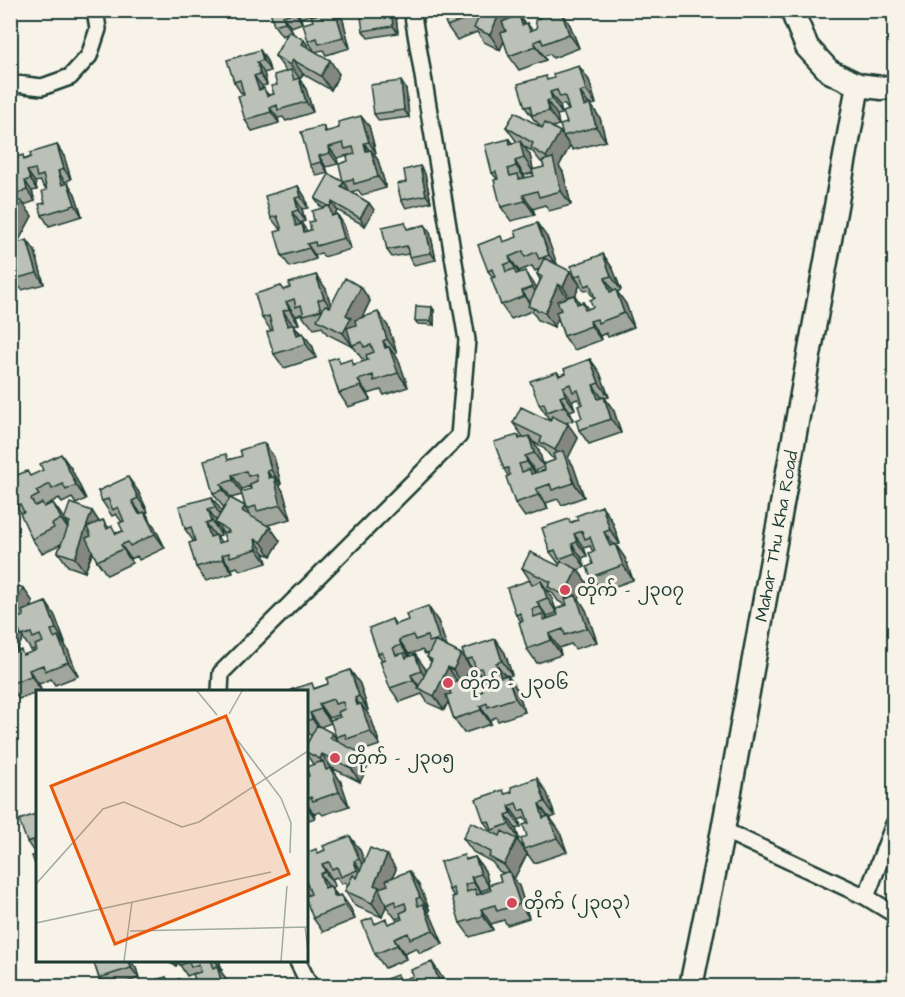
<svg xmlns="http://www.w3.org/2000/svg" width="905" height="997" font-family="'Architects Daughter','Noto Sans Myanmar',sans-serif">
<rect width="100%" height="100%" fill="#f7f3e8"/>
<filter id="ink" filterUnits="userSpaceOnUse"><feTurbulence type="fractalNoise" baseFrequency=".0167" numOctaves="2"/><feDisplacementMap in="SourceGraphic" scale="12" xChannelSelector="R" yChannelSelector="G"/><feConvolveMatrix kernelMatrix="1 2 1 2 8 2 1 2 1" color-interpolation-filters="sRGB"/></filter>
<g filter="url(#ink)">
<g fill="none" stroke-linecap="round" stroke-linejoin="round">
<defs>
<path id="street" d="M10 81 16 84 42 87 70 77 89 56 98 29 95 10
M220 691 221 673 459 436 467 340 412 10
M723 830 866 897 894 914
M866 897 894 824
M297 960 310 986"/>
<g id="secondary">
<path d="M794 10 795 18 807 47 829 71 858 85 882 88 894 86"/>
<path id="s1" d="M691 986 723 830 858 85"/>
</g>
</defs>
<use href="#street" stroke="#1f3d34" stroke-width="20"/>
<use href="#secondary" stroke="#1f3d34" stroke-width="27"/>
<use href="#street" stroke="#f7f3e8" stroke-width="15"/>
<use href="#secondary" stroke="#f7f3e8" stroke-width="22"/>
</g>
<path fill="#a1a69d" stroke="#1f3d34" stroke-width="1.5" fill-rule="evenodd" d="M270 10H340L341 13H338L343 20 350 48 326 55 323 50 315 52 308 41 314 15 313 14 301 18 302 23 291 27 292 33 339 74 331 90 303 74 300 79H299L306 89 313 112 286 121 283 117 278 118 279 123 252 131 245 120 243 92 241 93 234 82 260 50 267 61 270 71 264 73 267 85 262 86 263 89 269 95 274 94 277 85 286 71 275 56 287 34 282 36 274 25Z
M395 10 398 33 368 38 363 31Z
M441 10H523L520 18 525 24 527 23 532 30 537 28 538 19 532 10H565L562 12 570 25 579 48 553 58 550 54 544 56 546 60 519 70 509 56 504 41 500 50 484 42 477 32 457 40 447 26Z
M548 80H589L596 104 591 105 600 118 606 141 573 150 563 136 569 111 564 104 560 106 562 114 557 115 559 125 552 127 560 132 570 146 559 166 563 172 571 205 549 211 545 205 533 209 535 215 511 221 501 207 497 179 492 173 509 139 512 143 517 142 506 127 540 126 536 121H535L525 107ZM522 145 533 152 541 162 543 163 544 167 533 170 530 155ZM533 173 534 176 525 178 524 175Z
M406 89 409 117 379 121 374 114Z
M323 126 327 132 369 126 376 153 374 154 378 160 386 188 362 195 358 190 351 192 369 203 374 210 365 226 337 210 335 214H337L344 225 351 249 324 257 321 253 315 255 316 259 290 267 282 256 281 228H279L271 218 298 186 305 197 308 208 302 209 305 221 300 223 301 225 302 224 307 231 311 230 314 221 323 208 320 206 315 199 343 182 348 161 349 155 337 158 338 164 326 167 328 173 317 176 310 165Z
M57 145 64 156 71 179 65 182 66 184 75 194 82 216 49 226 42 215 45 203 47 190 46 187 45 188 40 181 35 182 37 190 32 191 35 201 24 205 32 216 18 242 10 237V159H26Z
M425 174 431 202 406 208 401 200Z
M425 225 430 232 436 260 414 265 409 257 408 254 392 257 387 250 410 228Z
M547 237 557 265 570 271 580 285 575 296 580 303 583 302 588 309 593 307 594 298 588 290 584 291 575 277 603 254 613 269 621 290 617 292 626 304 634 327 608 337 606 333 600 336 601 340 574 350 564 336 558 319 554 327 538 320 532 311 511 319 501 305 493 278 488 271 505 242ZM532 266 535 271 539 269 537 274 540 280 537 288 535 285 520 273 519 271Z
M27 240 35 251 44 284 22 290 18 285 10 287V252L19 249Z
M316 275 326 289 331 305 361 287 370 301 362 318 388 326 397 353 395 354 399 361 408 387 384 395 381 390 368 394 370 400 348 407 339 393 342 363 355 364 368 360 367 358 362 359 353 346V347L327 334 322 327 314 329 308 321H306L301 314 296 316 299 324 294 325 301 334 313 347 316 358 284 368 274 354 271 330 262 318 281 286 284 290Z
M434 310V325L418 324 415 321Z
M590 359 600 373 609 397 605 398 614 411 621 433 589 444 579 430 582 418 581 405 578 399 572 401 575 409 570 411 573 420 566 423 578 438 568 458 573 465 584 497 562 505 558 499 546 503 548 509 525 517 515 503 508 476 504 469 518 435 521 439 524 438 513 423 550 421 551 418 549 419 539 404 557 372 560 375 566 373ZM533 442 543 447 550 456 554 459 555 460 545 470 536 473 535 471 544 467 539 451Z
M274 457 281 484 279 485 283 491 291 519 268 525 270 527 280 541 271 556 264 553 267 563 240 571 237 567 232 569 233 573 206 581 196 567 194 542 185 529 212 497 222 512 225 506 223 507 213 493 230 459ZM250 486 251 489 242 492V489ZM242 495 246 508 245 506 232 499 231 498ZM220 529 224 535 226 541 221 542 217 537 221 535Z
M71 468 86 499 76 504 72 498 62 503 59 498 46 505 63 517 68 527V525L64 520 92 511 99 522 103 520 109 528 117 533 123 531 122 522 116 514 112 516 102 501 98 491H138L148 512 146 513 154 526 165 548 139 560 137 556 131 559 132 563 107 575 97 561 93 552 85 572 68 566 58 552 61 544 42 553 32 539 21 513 16 506 30 476Z
M602 506 612 521 620 544 616 545 625 558 633 580 601 591 591 577 593 564V552L590 546 584 548 587 556 582 558 585 567 578 570 587 583 579 599 586 610 597 642 575 649 571 644 559 648 561 655 537 663 527 649 521 621 516 615 530 580 522 568 559 566 560 565 550 552 571 522 578 520ZM547 590 552 592 558 601 567 606 558 615 548 618 547 616 557 613 551 596Z
M10 582 23 588 33 602 31 608 46 602 55 616 65 643H64L68 650 78 676 55 685 51 679 39 684 41 690 19 699 10 686V652L12 654 25 655 37 650V648L31 650 23 638 17 650 10 647Z
M392 619 396 625 438 621 447 647 461 654 471 668 465 679 471 687 478 693 483 691 485 682 479 673 476 674 466 660 495 639 505 653 512 675 508 676 517 689 525 712 498 721 496 717 490 720 491 724 464 733 454 719 448 702 444 710 428 703 422 694 400 702 390 688 382 660 378 654ZM422 650 425 654 429 653 427 657 431 662 426 672 425 668 410 656 409 654Z
M350 670 360 684 368 710 366 711 371 718 380 745 359 752 368 766 360 782 332 768 341 782 349 806 323 815 320 812 314 814 315 818 306 821V786H307L313 764 306 754V746L311 736 306 729V691L328 684ZM339 715 340 717 336 737 339 742 332 733 320 727 331 723 329 718Z
M547 793 555 816 550 818 559 830 567 852 534 863 524 849 527 836 528 824 524 818 519 820 521 827 516 829 519 839H517L527 854 514 879 519 886 529 918 507 925 504 920 491 924 493 930 470 937 460 923 454 896 449 890 467 859 475 857 485 871 489 885 501 881 503 873 499 871 492 862 473 852 463 838 491 831 484 822 506 794ZM490 888 491 890 482 893 481 891Z
M38 813V873L36 855 27 842Z
M325 850H360L364 861 396 869 393 877 419 885 430 911 428 912 432 918 443 944 420 953 416 948 404 953 406 959 385 968 375 954 376 923 389 924 402 919 401 917 396 919 386 906 382 917 355 906 345 891 348 886 345 882 342 884 337 877 332 879 335 886 331 888 338 896 341 895 351 909 355 919 323 932 313 918 308 895 306 892V853H319Z
M93 960 136 968 139 978 113 987H105L99 978Z
M163 960H219L222 970 220 971 225 977 227 987H157L166 977 169 982 179 979 183 984 195 980V973L187 976 180 965 179 962 176 966Z"/>
<path fill="#83877f" stroke="#1f3d34" stroke-width="1.5" d="M294 10H296L301 18 302 23Z
M335 10 343 20 350 48 343 37Z
M391 10H395L398 33 393 26Z
M501 10H506L513 20 500 50 490 35Z
M509 10H523L520 18 529 30 518 23Z
M561 11 570 25 579 48 569 34Z
M283 16 291 27 293 33 285 22Z
M304 40 314 54 302 44Z
M534 42 544 56 546 60 536 46Z
M260 50 267 61 270 71 263 60Z
M293 60 303 74 300 79 290 65Z
M330 60 339 74 331 90 321 76Z
M257 62 264 73 267 85 260 74Z
M579 66 589 80 596 104 586 90Z
M254 76 262 86 266 101 259 90Z
M299 78 306 89 313 112 306 102Z
M401 81 406 89 409 117 404 110Z
M550 92 560 106 562 114 552 99Z
M580 92 590 106H584Z
M547 101 557 115 559 125 549 111Z
M590 104 600 118 606 141 596 127Z
M270 108 278 118 279 123 271 112Z
M361 116 369 126 376 153 369 142Z
M560 132 570 146 559 166 563 172 571 205 561 191 555 171 546 157Z
M520 141 530 155 534 173 524 158Z
M364 143 372 154 371 150 378 160 386 188 378 177 366 151Z
M57 145 64 156 71 179 64 169Z
M329 147 337 158 338 164 330 153Z
M319 156 326 167 328 173 321 162Z
M515 161 524 175 526 180 516 166Z
M420 166 425 174 431 202 426 195Z
M27 171 35 182 37 190 30 179Z
M58 171 65 182 69 196 62 185Z
M25 181 32 191 35 201 27 190Z
M344 182 349 190 346 194 341 186Z
M68 183 75 194 82 216 75 205Z
M298 186 305 197 308 208 301 197Z
M523 195 533 209 535 215 525 201Z
M295 198 302 209 305 221 298 210Z
M22 202 32 216 18 242 10 231V223Z
M332 202 337 210 335 214 332 216 329 206Z
M369 203 374 210 365 226 360 218Z
M292 212 300 223 304 237 296 226Z
M337 214 344 225 351 249 344 238Z
M537 223 547 237 559 269 549 255Z
M425 225 430 232 436 260 431 253Z
M27 240 35 251 44 284 37 273Z
M307 244 315 255 316 259 309 248Z
M603 254 613 269 621 290 611 276Z
M509 257 519 271 521 276 511 262Z
M525 271 535 285 542 301 532 287Z
M570 271 580 285 575 296 584 309 573 301 563 287Z
M316 275 326 289 333 312 324 298Z
M605 278 615 293 610 292Z
M558 284 568 298 554 327 545 313Z
M361 287 370 301 357 327 353 347 343 333 346 315Z
M616 290 626 304 634 327 624 313Z
M522 291 532 305 534 310 524 296Z
M286 302 296 316 299 324 289 309Z
M432 307 434 310V325L431 321Z
M283 311 293 325 288 326Z
M378 312 388 326 397 353 387 339Z
M590 321 600 336 601 340 591 326Z
M293 324 303 338 297 335Z
M303 333 313 347 316 358 306 344Z
M383 341 391 353 389 347 399 361 408 387 398 373 385 348Z
M590 359 600 373 609 397 599 383Z
M358 380 368 394 370 400 361 386Z
M593 385 603 399H598Z
M563 387 572 401 575 409 565 395Z
M560 397 570 411 573 420 564 406Z
M604 397 614 411 621 433 611 419Z
M568 424 578 438 568 458 573 465 584 497 574 483 565 464 555 450Z
M529 436 539 451 544 467 534 453Z
M264 443 274 457 281 484 271 470Z
M61 454 71 468 86 499 76 485Z
M525 456 535 471 537 476 527 462Z
M267 471 275 482 274 477 283 491 291 519 281 505 269 478Z
M232 475 242 489 243 495 233 480Z
M128 477 138 491 148 512 138 498Z
M221 484 231 498 233 504 223 490Z
M536 489 546 503 548 509 538 495Z
M212 497 222 511 224 522 215 507Z
M132 501 142 515 139 514Z
M53 503 63 517 71 533 61 519Z
M245 506 246 509 254 521 242 511Z
M602 506 612 521 620 544 610 530Z
M208 509 218 523H215L220 529 221 535 212 521Z
M92 511 101 525 85 572 75 558Z
M144 512 154 526 165 548 155 534Z
M206 523 216 537H210Z
M270 527 280 541 271 556 261 542Z
M604 532 614 546H610Z
M574 534 584 548 587 556 577 542Z
M255 539 264 553 267 563 257 549Z
M572 544 582 558 585 567 575 553Z
M615 544 625 558 633 580 623 565Z
M121 545 131 559 132 563 123 549Z
M222 555 232 569 233 573 223 559Z
M577 569 587 583 579 599 586 610 597 642 564 595Z
M541 581 551 596 557 613 547 598Z
M23 588 33 602 21 628V636L23 638 17 650 10 640V615Z
M46 602 55 616 65 643 56 629Z
M537 602 547 616 549 621 540 607Z
M428 606 438 621 449 653 439 639Z
M549 634 559 648 561 655 551 640Z
M58 636 68 650 78 676 68 662Z
M495 639 505 653 512 675 502 661Z
M399 640 409 654 411 660 401 645Z
M415 654 425 668 431 685 421 671Z
M461 654 471 668 465 679 475 692 463 684 453 670Z
M496 663 506 677H501Z
M448 667 458 682 444 710 434 696Z
M29 670 39 684 41 690 31 676Z
M350 670 360 684 368 710 359 696Z
M411 675 421 689H420L413 680Z
M507 675 517 689 525 712 515 698Z
M355 698 363 710 361 704 371 718 380 745 370 731 357 705Z
M319 704 329 718 331 723 321 709Z
M480 706 490 720 491 724 481 710Z
M310 713 320 727 322 733 312 719Z
M332 733 342 747 330 738Z
M359 752 368 766 360 782 351 768Z
M322 754 341 782 349 806 339 792 320 759Z
M537 778 547 793 555 816 545 802Z
M306 803 314 814 315 818 306 805Z
M539 804 549 818H543Z
M509 806 519 820 521 827 511 813Z
M506 815 516 829 519 839 509 824Z
M549 816 559 830 567 852 557 838Z
M350 836 360 850 369 873 359 859Z
M517 839 527 854 514 879 504 865Z
M387 855 396 869 385 896 386 906 382 917 372 903 374 885Z
M475 857 485 871 490 888 481 874Z
M354 861 364 875 367 884 357 870Z
M322 864 332 879 335 886 325 872Z
M409 871 419 885 430 911 420 897Z
M509 871 519 886 529 918 520 904Z
M320 874 330 888H325Z
M471 877 481 891 483 896 473 882Z
M330 886 340 900 335 897Z
M341 895 351 909 355 919 345 905Z
M423 904 432 918 443 944 433 930Z
M481 909 491 924 493 930 483 916Z
M394 939 404 953 406 959 397 945Z
M129 960H130L136 968 139 978 131 968Z
M172 960H180L176 966Z
M215 960H219L222 970Z
M432 962 442 977 446 987H441Z
M217 966 225 977 227 987H223Z"/>
<path fill="#bbc1b6" stroke="#1f3d34" stroke-width="1.5" d="M270 10H294L295 12 283 16 285 22 274 25Z
M318 10H335L343 37 319 44 317 38 308 41 303 24 313 21 311 16 319 14Z
M360 10H391L393 26 363 31Z
M441 10H471L468 12 470 17 447 26Z
M482 10H501L490 35 474 28Z
M537 10H554V13L561 11 569 34 543 44 541 39 534 42 536 46 509 56 501 33 506 31 502 22 519 15 522 25 527 23 530 31 537 28 535 20 540 18Z
M289 31 304 40 302 44 330 60 321 76 293 60 290 65 275 56Z
M260 50 263 60 257 62 260 74 254 76 259 90 264 88 267 96 274 94 271 86 277 85 274 75 291 70 294 80 299 78 306 102 278 110 277 105 270 108 271 112 245 120 238 96 244 95 240 80 234 82 227 60Z
M579 66 586 90 580 92 584 106 590 104 596 127 563 136 560 125 567 123 563 112 569 110 565 96 560 97 557 90 550 92 552 99 547 101 549 111 532 115 530 106 525 107 518 84 546 76 547 80 554 78 553 74Z
M401 81 404 110 374 114 370 85Z
M515 112 542 128 545 123 560 132 546 157 531 148 533 143 506 127Z
M361 116 369 142 364 143 366 151 371 150 378 177 354 184 353 179 343 181 339 164 348 161 347 156 355 154 353 147 345 149 343 143 329 147 330 153 319 156 321 162 310 165 301 132 323 126 325 132 339 128 338 122Z
M509 139 510 144 520 141 524 158 515 161 516 166 508 169 510 176 518 174 519 179 534 176 532 170 544 167 542 161 553 158 561 191 539 197 537 191 523 195 525 201 501 207 494 180 498 179 496 172 492 173 485 145Z
M57 145 64 169 58 171 62 185 68 183 75 205 42 215 39 204 45 203 42 191 47 190 43 175 37 177 35 169 27 171 30 179 25 181 27 190 10 195V159L23 155 24 160 31 157 30 153Z
M420 166 426 195 401 200 397 184 406 182 404 170Z
M329 174 344 182 341 186 369 203 360 218 332 202 330 207 315 199Z
M298 186 301 197 295 198 298 210 292 212 296 226 302 224 304 232 311 230 309 222 314 221 312 211 329 206 332 216 337 214 344 238 316 246 315 242 307 244 309 248 282 256 275 232 282 230 277 216 271 218 265 196Z
M10 196 22 202 10 223Z
M405 222 407 229 425 225 431 253 409 257 407 246 387 250 382 227Z
M537 223 549 255 539 259 536 252 525 257 523 251 509 257 511 262 504 265 506 272 514 269 516 274 525 271 532 287 522 291 524 296 501 305 491 278 495 277 492 269 488 271 478 245 501 236 503 242 517 237 515 231Z
M27 240 37 273 14 279 12 273 10 274V252L19 249 17 243Z
M603 254 611 276 605 278 610 292 616 290 624 313 598 323 597 319 590 321 591 326 564 336 556 312 561 310 557 301 574 295 577 304 583 302 585 310 593 307 590 300 595 298 590 284 585 286 581 274 575 277 571 266Z
M544 258 570 271 563 287 558 284 545 313 528 306 542 277 537 274Z
M316 275 324 298 318 300 321 310 304 315 301 305 296 307 294 299 286 302 289 309 283 311 288 326 293 324 297 335 303 333 306 344 274 354 267 332 273 330 269 316 262 318 255 294 281 286 283 290 290 288 289 283Z
M345 278 361 287 346 315 351 318 343 333 317 320 325 305 330 307Z
M416 306 432 307 431 321H415Z
M378 312 387 339 383 341 385 348 389 347 398 373 374 381 373 375 358 380 361 386 339 393 328 360 338 357 340 363 352 359 353 365 368 360 366 355 374 352 371 345 364 347 362 342 352 345 347 328 356 325 355 320Z
M590 359 599 383 593 385 598 399 604 397 611 419 579 430 576 420 582 418 578 406 583 404 578 390 573 392 570 384 563 387 565 395 560 397 564 406 547 412 544 403 539 404 530 381 557 372 559 376 566 373 564 369Z
M521 407 550 421 552 416 568 424 555 450 540 442 542 437 513 423Z
M518 435 519 439 529 436 534 453 525 456 527 462 519 464 522 472 530 469 531 474 545 470 544 464 555 460 553 454 563 451 574 483 552 490 550 484 536 489 538 495 515 503 506 477 510 475 508 468 504 469 494 442Z
M264 443 271 470 267 471 269 478 274 477 281 505 257 511 256 506 246 509 241 492 251 489 250 484 257 481 256 474 248 476 246 471 232 475 233 480 221 484 223 490 213 493 204 460 226 454 228 460 242 456 240 450Z
M61 454 76 485 66 490 63 484 52 489 50 484 36 491 39 495 31 499 35 506 42 503 44 507 53 503 61 519 52 524 54 528 32 539 20 513 24 512 20 504 16 506 10 494V478L27 471 30 476 43 470 40 464Z
M128 477 138 498 132 501 139 514 144 512 155 534 130 546 128 542 121 545 123 549 97 561 86 538 91 536 87 527 103 520 107 529 112 526 116 534 123 531 119 523 124 521 118 507 113 510 108 499 102 501 98 491Z
M212 497 215 507 208 509 212 521 206 523 210 537 216 535 218 543 226 541 223 533 229 532 228 530 215 523 230 498 245 506 242 511 270 527 261 542 255 539 257 549 230 557 229 553 222 555 223 559 196 567 189 543 195 541 191 527 185 529 179 506Z
M70 503 92 511 75 558 58 552 70 522 64 520Z
M602 506 610 530 604 532 610 546 615 544 623 565 591 577 587 567 593 564 589 553 595 551 590 537 585 539 582 531 574 534 577 542 572 544 575 553 559 559 555 550 550 552 542 528 569 519 570 523 578 520 576 516Z
M530 552 559 566 561 561 577 569 564 595 548 587 551 582 522 568Z
M530 580 532 585 541 581 547 598 537 602 540 607 532 609 534 617 542 614 544 620 558 615 556 609 567 605 565 599 576 595 587 628 565 635 563 629 549 634 551 640 527 649 519 622 523 621 520 613 516 615 507 588Z
M10 582 23 588 10 615Z
M46 602 56 629 51 630 54 638 58 636 68 662 45 671 43 665 29 670 31 676 10 684V654L21 650 23 655 37 650 35 645 43 642 40 635 33 638 31 633 21 636 15 619 24 616 22 611Z
M428 606 439 639 429 642 427 636 415 640 413 635 399 640 401 645 393 648 396 655 404 653 406 658 415 654 421 671 411 675 413 680 390 688 380 661 385 659 382 652 378 654 369 628 392 619 394 625 408 620 406 614Z
M10 618 15 620 10 629Z
M495 639 502 661 496 663 501 677 507 675 515 698 488 707 487 703 480 706 481 710 454 719 446 695 451 694 448 684 465 678 468 688 473 686 476 694 483 691 481 684 486 682 481 668 476 669 472 658 466 660 462 650Z
M435 641 461 654 453 670 448 667 434 696 418 688 432 660 427 657Z
M350 670 359 696 355 698 357 705 361 704 370 731 347 739 345 734 336 737 330 720 340 717 338 712 345 709 343 702 335 704 333 699 319 704 321 709 310 713 312 719 306 721V691L290 690 312 683 314 689 328 684 327 678Z
M317 725 332 733 330 738 359 752 351 768 322 754 320 759 306 752V746Z
M323 761 326 770 331 768 339 792 313 801 311 797 306 799V786H307L306 777 309 776 306 767Z
M537 778 545 802 539 804 543 818 549 816 557 838 524 849 521 839 527 836 523 825 529 823 524 809 519 811 516 803 509 806 511 813 506 815 509 824 492 830 489 821 484 822 476 799 503 790 505 794 512 792 511 787Z
M38 813V853L33 840 27 842 19 820Z
M471 822 500 836 502 831 517 839 504 865 489 857 491 852 463 838Z
M350 836 359 859 354 861 357 870 341 877 337 867 332 869 329 862 322 864 325 872 320 874 325 888 330 886 335 897 341 895 345 905 313 918 306 900V896L311 894 306 881V853L316 849 318 853 325 850 323 846Z
M370 848 387 855 374 885 379 887 372 903 345 891 353 875 357 878Z
M38 854V873L32 856Z
M464 855 466 860 475 857 481 874 471 877 473 882 465 885 467 892 475 889 477 895 491 890 489 885 501 881 499 875 509 871 520 904 497 911 495 905 481 909 483 916 460 923 452 897 456 896 453 888 449 890 440 862Z
M409 871 420 897 416 899 418 906 423 904 433 930 410 939 408 933 394 939 397 945 375 954 362 922 372 918 375 924 386 919 388 924 402 919 400 913 407 910 405 903 397 906 395 901 386 905 379 888 388 885 386 880Z
M93 960H129L131 968 99 978Z
M178 960H213H210L213 968 217 966 223 987H157L155 980 166 977 168 983 179 979 181 984 195 980 193 974 201 972 199 964 191 967 189 962 180 965Z
M432 962 441 987H374L373 984 397 975 399 981 413 976 411 970Z"/>
</g>
<g fill="#d1495b" stroke="#f7f3e8" stroke-width="2">
<circle cx="565" cy="590" r="6"/>
<circle cx="448" cy="683" r="6"/>
<circle cx="335" cy="758" r="6"/>
<circle cx="512" cy="903" r="6"/>
</g>
<g text-anchor="middle" dominant-baseline="central" stroke-width="6" stroke-linejoin="round" paint-order="stroke">
<g font-size="18" fill="#1f3d34" stroke="#f7f3e8">
<text stroke="none"><textPath href="#s1" startOffset="458">Mahar Thu Kha Road</textPath></text>
</g>
<g font-size="18" fill="#1f3d34" stroke="#f7f3e8" text-anchor="start">
<text x="577" y="590">တိုက် - ၂၃၀၇</text>
<text x="460" y="683">တိုက် - ၂၃၀၆</text>
<text x="347" y="758">တိုက် - ၂၃၀၅</text>
<text x="524" y="903">တိုက် (၂၃၀၃)</text>
</g>
</g>
<g transform="translate(36 690)">
<rect width="272" height="272" fill="#f7f3e8"/>
<path fill="none" stroke="#a1aaa0" stroke-width="1.5" d="M161 1 181 25M193 24 206 1M196 43 245 108 255 133 254 163M0 194 67 119 88 112 146 137 163 132 272 61M0 233 235 182M269 237 272 261M94 241 272 237M88 271 96 212M245 271 251 196"/>
<path fill="#e8590c" fill-opacity="0.15" stroke="#e8590c" stroke-width="3" d="M190 26 253 184 79 254 15 96Z"/>
<rect width="272" height="272" fill="none" stroke="#1f3d34" stroke-width="3"/>
</g>
<rect width="905" height="997" fill="none" stroke="#f7f3e8" stroke-width="36"/>
<rect x="18" y="18" width="869" height="961" fill="none" stroke="#1f3d34" stroke-width="2" filter="url(#ink)"/>
</svg>
